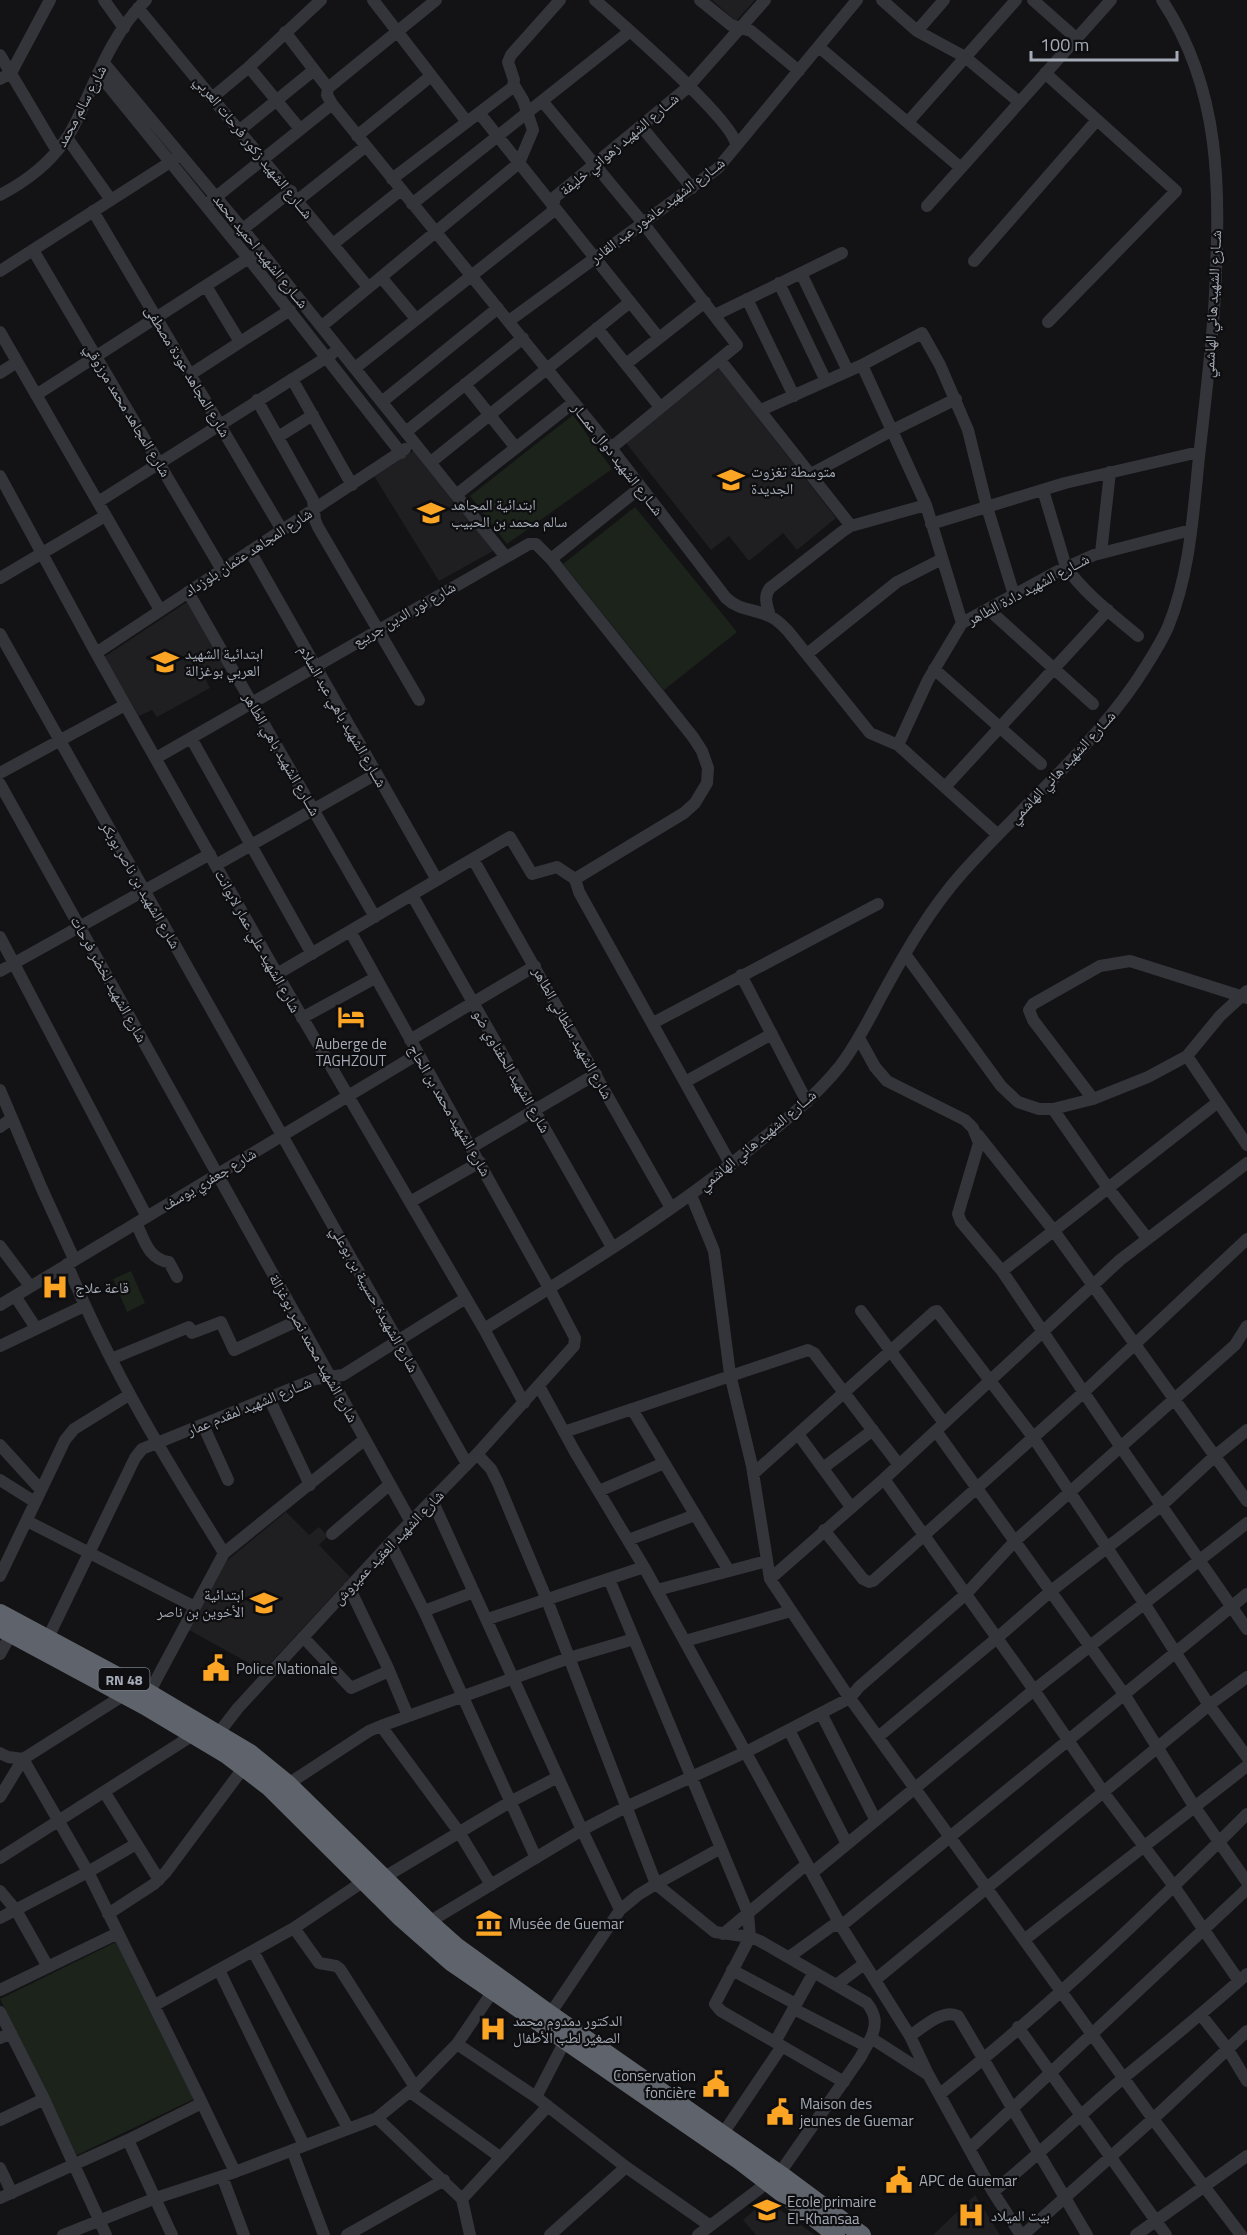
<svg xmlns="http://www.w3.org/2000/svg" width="1247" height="2235" font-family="'Titillium Web','Noto Naskh Arabic',sans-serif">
<rect width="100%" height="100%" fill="#131315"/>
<path fill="#1f1f22" d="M712 0H755L736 21Z
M719 368 836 518 797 550 783 533 749 561 729 536 711 550 626 443Z
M416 449 493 551 439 581 374 476Z
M187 602 226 667 205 678 210 688 157 717 152 710 139 716 104 657Z
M286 1512 309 1535 319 1527 328 1536 319 1545 350 1577 263 1671 189 1630 224 1563Z
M975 2195 1000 2235H933Z
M766 2200 815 2235H756L743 2220Z"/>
<path fill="#1b231b" d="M573 415 612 469 507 544 470 496Z
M635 507 737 632 664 690 563 564Z
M131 1271 145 1303 127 1312 113 1279Z
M116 1942 194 2099 75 2156 0 1999Z"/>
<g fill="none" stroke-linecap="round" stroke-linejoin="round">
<path stroke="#34353a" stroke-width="12" d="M104 0 124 28
M373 0 467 122
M595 0C622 24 730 117 736 144
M700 0 731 25 751 31 799 71
M882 0 917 31 965 57 1019 102
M1033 0 1076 38
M138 8 368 287
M917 31 944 0
M285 32 328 88 327 95 332 104 611 448 726 598C740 611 752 608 769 616 777 619 783 626 788 631L870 733 898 745 998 835
M819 47 961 168
M0 55 57 151
M104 63 260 250 505 556
M249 67 300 129
M98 73 249 259 401 453
M1045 73 1176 191 1048 322
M0 79 11 73 50 0
M328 88 436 0
M213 97 249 67 321 0
M543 102 643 223 737 345 611 448
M480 114 659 338
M908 122 1016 0
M641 126 692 188
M240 130 314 70
M357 136 431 76
M67 138 111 200
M392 179 513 87 514 80 508 62 511 55 560 0
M0 195C25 182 50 163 66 139 75 127 80 112 87 98 102 64 119 26 146 0
M298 200 366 146
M211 201 332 104
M412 204 629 32
M927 206 1111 0
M93 211 282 530
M243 229 291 191
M333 244 401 190
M33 250 222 570
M974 261 1097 120
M0 271 175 159
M801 273 848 371
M381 277 416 319
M779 283 826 381
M206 286 240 342
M747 299 794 396
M715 315 842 253
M509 321 718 168 857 0
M322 326 519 163 533 130 523 100 514 85
M597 328 660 407
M0 332 160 610
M720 360 851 526
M626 364 705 302
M862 365 926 505 962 623
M355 368 552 212 555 197 687 88 765 0
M0 373 17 362
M191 374 290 310
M292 379 352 485
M465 384 516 448
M36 395 255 254
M257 400 313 500 315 520 318 527 419 700
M383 401 498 308
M761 410 862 365 922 333 940 365 968 430 987 507 1014 595
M407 431 523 338
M278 437 313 415
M431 462 630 302
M811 474 891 431 956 399
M0 476 96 653 277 974 484 1329 524 1403
M1043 490 1066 567C1085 594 1113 615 1138 636
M456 495 574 402
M98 502 332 354
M931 524 1065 483 1199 452
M250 551 437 880
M1101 553 1110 472
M551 559 693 737 702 751 708 768 707 783 695 803 684 813 575 879
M0 578 105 516
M188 592 375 917
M988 609 1093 704
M770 616C767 605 763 597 770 588L843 531 851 526 926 505
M0 634 467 1464
M96 653 405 449
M807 654 897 582 942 559
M934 669 1041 764
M191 738 312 954
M898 745 928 680 962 623 1056 572 1094 555 1191 530
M156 758 529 544H536L551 559 641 487
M0 773 125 705
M0 784 411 1522
M945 787 1108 610
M473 859 671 1208
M216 865 376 774
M575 879 579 892 731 1165
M412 895 612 1247
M0 937 147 1217
M905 954 1001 1086 1018 1102 1039 1109H1053L1093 1099 1148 1077 1187 1056 1220 1016 1247 991
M0 971 210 854
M277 974 510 837 532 874 557 867 575 879
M741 975 807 1102
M302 1018 375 978
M653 1023 878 904
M859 1038 875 1067 887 1081 965 1120 973 1128 979 1143 958 1214 961 1222 1002 1271 1120 1446 1247 1629
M410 1040 535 966
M1187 1056 1247 1145
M685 1082 772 1034
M0 1090 42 1189 74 1259
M1093 1099 1033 1020 1029 1010 1033 1004 1100 966 1130 961 1247 998
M1053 1109 1108 1188 1147 1238
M0 1127 12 1118
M978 1135 1054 1231 1247 1501
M472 1147 596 1074
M691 1195 714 1251 730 1374 752 1466 770 1579 844 1690 1153 2119 1241 2235
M410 1202 480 1162
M136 1223C144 1239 148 1259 169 1262L177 1277
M0 1246 30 1286
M67 1264C109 1366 166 1460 224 1553
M1002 1271 1218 1102
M15 1296 36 1328
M0 1305 418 1054
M861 1311 944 1423
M484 1329C577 1271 671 1214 756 1144 786 1120 816 1096 840 1066 857 1044 869 1019 882 995 906 951 930 909 963 872 1020 808 1086 754 1135 683 1147 665 1159 647 1168 627 1190 573 1193 515 1199 457 1205 403 1212 349 1215 294 1220 189 1222 91 1162 0
M0 1346 84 1306
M111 1359 189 1327 192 1333 221 1322 234 1350 299 1320
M539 1386 575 1452 644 1567 841 1926 910 2036 928 2074 993 2192 1021 2235
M269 1398 310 1485
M632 1409 729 1571
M203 1425 228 1480
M936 1431 1124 1694 1194 1806 1247 1882
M564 1432 808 1350 814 1353 899 1465
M798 1434 851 1507
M0 1445 41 1490
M477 1454 491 1469 498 1483 547 1600 656 1884 721 1848
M823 1468 873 1430
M753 1474 934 1312 937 1311 1033 1437 1144 1603 1209 1705 1247 1677
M884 1479 1034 1690 1104 1793 1173 1885 1239 1981
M0 1480 35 1502
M599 1491 664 1463
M432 1500 582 1830 628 1806 746 1752 850 1698 859 1687 966 1594 1015 1541 1235 1345 1247 1326
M27 1521 195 1607
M824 1530 863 1579 869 1582 873 1581 1084 1392 1247 1239
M332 1534 389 1485
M628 1540 695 1515
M390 1543 424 1611 536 1858
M0 1576 65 1440 74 1429 129 1395
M609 1579 748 1913 750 1937 715 2004 721 2011 844 2082
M770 1579 884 1479 1120 1260 1247 1163
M349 1587 388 1668 408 1716
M657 1590 767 1561
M424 1611 474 1592
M488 1619 644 1567
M303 1637 351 1688 389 1671
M685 1641 791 1611
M45 1644 135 1458 142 1449 315 1379 343 1375 466 1298
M0 1654 11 1634
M149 1693 224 1553 364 1440
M821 1713 875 1819
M381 1726 459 1832 491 1885
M789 1730 847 1844
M878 1737 997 1638 1051 1591 1162 1505 1215 1456 1247 1430
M214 1739 238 1708 390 1543 477 1454 574 1346 575 1338 549 1288 350 931
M0 1753 8 1757 23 1759
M23 1759 88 1872 202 2103 128 2140 172 2235
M288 1784 369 1731 381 1726 569 1658 634 1639
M105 1793 159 1880
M0 1797 23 1759 124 1695
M0 1858 193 1735
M812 1873 1034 1690 1247 1523
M383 1878 510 1802 558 1777
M0 1891 16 1910 48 1967
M108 1914 154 1884 166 1872 244 1767
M0 1918 88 1872 136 1844
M429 1922 582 1830 620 1910
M294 1928 319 1963 336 1966 340 1969 415 2087
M723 1934 807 1864
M1024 1940 1247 1766
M253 1951 348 2128
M789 1957 832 1926H841L1247 1594
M219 1970 304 2145
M732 1970 796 2004
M875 1980 1209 1705 1247 1757
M836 1985 864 1964
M0 1990 118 1933
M155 2005 294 1928 364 1881
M794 2009 866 2046
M0 2012 44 2099 106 2235
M550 2014 620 1910 638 1895 656 1884 715 1932 750 1937 760 1941 867 2003C876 2015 877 2023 871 2038L927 2074
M1201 2015 1227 2048 1247 2081
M1018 2027 1166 2235
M910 2036C922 2028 943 2008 958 2016L1087 2235
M0 2038 11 2033
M775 2042 814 1972
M457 2044 536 2097 626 2167 709 2225
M410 2092 500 2157
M940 2094C1048 2008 1149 1912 1247 1814
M536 2097 565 2041
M202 2103 235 2172
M377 2118 462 2199 470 2235
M0 2120 44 2099
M722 2135 782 2046
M969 2149 1247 1889
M292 2150 324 2235
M0 2168 12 2193
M222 2176 244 2235
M993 2192C1037 2156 1078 2117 1121 2080 1163 2045 1206 2011 1247 1974
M0 2198 128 2140
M462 2199 548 2106
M63 2235 156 2198 235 2172 377 2118 415 2087 457 2044 493 1991
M347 2235 444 2180
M550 2235 626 2167
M698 2235 779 2174 860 2058 871 2038
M1023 2235 1153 2119 1247 2031
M1136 2235 1247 2156"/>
<path stroke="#5f636b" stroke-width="18" d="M0 1613 149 1693 250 1753 288 1784 429 1922 456 1946 550 2014 784 2177 862 2235
M0 1628 145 1706 227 1755 269 1787 401 1918 451 1962 740 2161 836 2235"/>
</g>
<defs>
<symbol id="school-bare" viewBox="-9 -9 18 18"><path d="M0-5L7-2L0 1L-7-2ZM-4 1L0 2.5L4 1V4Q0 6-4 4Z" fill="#fca524" stroke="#0e0e10" stroke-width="2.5" paint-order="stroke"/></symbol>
<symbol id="hotel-bare" viewBox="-9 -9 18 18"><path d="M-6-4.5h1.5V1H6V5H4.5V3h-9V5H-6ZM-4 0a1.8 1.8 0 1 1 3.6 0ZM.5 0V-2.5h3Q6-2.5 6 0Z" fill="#fca524" stroke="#0e0e10" stroke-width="2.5" paint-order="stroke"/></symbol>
<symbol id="hospital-bare" viewBox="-9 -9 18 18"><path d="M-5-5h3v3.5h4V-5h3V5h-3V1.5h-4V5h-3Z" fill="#fca524" stroke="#0e0e10" stroke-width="2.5" paint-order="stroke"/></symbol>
<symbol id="civic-bare" viewBox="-9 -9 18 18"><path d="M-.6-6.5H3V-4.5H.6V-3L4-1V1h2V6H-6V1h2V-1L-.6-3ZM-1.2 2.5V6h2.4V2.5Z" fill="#fca524" stroke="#0e0e10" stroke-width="2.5" paint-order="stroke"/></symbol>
<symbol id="museum-bare" viewBox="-9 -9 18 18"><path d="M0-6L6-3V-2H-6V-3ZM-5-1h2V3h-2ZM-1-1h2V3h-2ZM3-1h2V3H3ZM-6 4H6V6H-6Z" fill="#fca524" stroke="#0e0e10" stroke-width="2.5" paint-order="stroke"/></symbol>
</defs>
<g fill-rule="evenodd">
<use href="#school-bare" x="712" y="461" width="38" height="38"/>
<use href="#school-bare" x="412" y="494" width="38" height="38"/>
<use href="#school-bare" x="146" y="643" width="38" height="38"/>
<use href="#hotel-bare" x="332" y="998" width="38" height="38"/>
<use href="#hospital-bare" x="36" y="1268" width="38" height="38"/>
<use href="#school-bare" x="245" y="1584" width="38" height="38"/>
<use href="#civic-bare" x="197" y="1649" width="38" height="38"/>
<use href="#museum-bare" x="470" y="1904" width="38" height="38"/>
<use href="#hospital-bare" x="474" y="2010" width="38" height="38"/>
<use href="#civic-bare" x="697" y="2065" width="38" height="38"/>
<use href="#civic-bare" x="761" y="2093" width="38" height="38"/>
<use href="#civic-bare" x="880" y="2161" width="38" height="38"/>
<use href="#school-bare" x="748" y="2191" width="38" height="38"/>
<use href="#hospital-bare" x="952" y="2196" width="38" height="38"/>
</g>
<g text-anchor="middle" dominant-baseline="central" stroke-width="4.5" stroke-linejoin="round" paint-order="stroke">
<rect fill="#0e0e10" stroke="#777c84" stroke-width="1.5" x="98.5" y="1668" width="51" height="22" rx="4.5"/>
<g font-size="14" font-weight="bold" fill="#a4abb6">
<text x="124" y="1679">RN 48</text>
</g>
<g font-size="15" fill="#a4abb6" stroke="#0e0e10">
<text transform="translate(81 106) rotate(-62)">شارع سالم محمد</text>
<text transform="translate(619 144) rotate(-40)">شــارع الشهيد زهواني خليفة</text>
<text transform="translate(254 147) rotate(51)">شــارع الشهيد زكور فرحات العربي</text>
<text transform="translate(657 210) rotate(-37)">شــارع الشهيد عاشور عبد القادر</text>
<text transform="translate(261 251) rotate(51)">شــارع الشهيد احميد محمد</text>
<text transform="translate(1212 304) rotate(-87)">شــارع الشهيد هاني الهاشمي</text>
<text transform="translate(188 371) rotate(59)">شارع المجاهد عودة مصطفى</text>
<text transform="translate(128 410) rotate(59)">شارع المجاهد محمد مرزوقي</text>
<text transform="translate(618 459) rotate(52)">شــارع الشهيد دوال عمـــار</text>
<text transform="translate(248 552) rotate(-33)">شارع المجاهد عثمان بلوزداد</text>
<text transform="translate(1028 589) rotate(-28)">شــارع الشهيد دادة الطاهر</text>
<text transform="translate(404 614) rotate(-30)">شارع نور الدين جريبع</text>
<text transform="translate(343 716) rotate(60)">شــارع الشهيد باهي عبد السلام</text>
<text transform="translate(282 754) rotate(60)">شــارع الشهيد باهي الطاهر</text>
<text transform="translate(1062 767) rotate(-47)">شــارع الشهيد هاني الهاشمي</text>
<text transform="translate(141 885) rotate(60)">شارع الشهيد بن ناصر بوبكر</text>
<text transform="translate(258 941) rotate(61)">شارع الشهيد علي عمار لابوانت</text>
<text transform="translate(109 979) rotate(61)">شارع الشهيد لخضر فرحات</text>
<text transform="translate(573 1033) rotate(61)">شارع الشهيد سلطاني الطاهر</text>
<text transform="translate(512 1071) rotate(60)">شارع الشهيد الحفناوي ضو</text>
<text transform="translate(450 1110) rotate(60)">شارع الشهيد محمد بن الحاج</text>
<text transform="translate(757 1140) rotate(-40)">شــارع الشهيد هاني الهاشمي</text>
<text transform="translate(209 1179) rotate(-31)">شارع جعفري يوسف</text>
<text transform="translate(375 1299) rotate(61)">شارع الشهيدة حسيبة بن بوعلي</text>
<text transform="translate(314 1348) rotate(61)">شارع الشهيد محمد نصر بوغزالة</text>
<text transform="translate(249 1406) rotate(-22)">شــارع الشهيد لمقدم عمار</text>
<text transform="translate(388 1547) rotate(-46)">شارع الشهيد العقيد عميروش</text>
</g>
<g font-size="15" fill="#a4abb6" stroke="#0e0e10" text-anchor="start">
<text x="751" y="471">متوسطة تغزوت<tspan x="751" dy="17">الجديدة</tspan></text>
<text x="451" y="504">ابتدائية المجاهد<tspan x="451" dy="17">سالم محمد بن الحبيب</tspan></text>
<text x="185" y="653">ابتدائية الشهيد<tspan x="185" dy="17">العربي بوغزالة</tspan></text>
<text x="351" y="1043" text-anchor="middle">Auberge de<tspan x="351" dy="17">TAGHZOUT</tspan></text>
<text x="75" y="1287">قاعة علاج</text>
<text x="244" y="1594" text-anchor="end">ابتدائية<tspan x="244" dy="17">الأخوين بن ناصر</tspan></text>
<text x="236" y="1668">Police Nationale</text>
<text x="509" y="1923">Musée de Guemar</text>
<text x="513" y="2020">الدكتور دمدوم محمد<tspan x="513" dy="17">الصغير لطب الأطفال</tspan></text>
<text x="696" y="2075" text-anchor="end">Conservation<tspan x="696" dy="17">foncière</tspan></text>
<text x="800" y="2103">Maison des<tspan x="800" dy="17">jeunes de Guemar</tspan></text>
<text x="919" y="2180">APC de Guemar</text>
<text x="787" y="2201">Ecole primaire<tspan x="787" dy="17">El-Khansaa</tspan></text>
<text x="991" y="2215">بيت الميلاد</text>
</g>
</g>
<path d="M1031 51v9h146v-9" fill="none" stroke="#a4abb6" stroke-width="3"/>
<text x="1040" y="51" font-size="18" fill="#a4abb6" stroke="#0e0e10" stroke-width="4.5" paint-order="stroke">100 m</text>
</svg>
